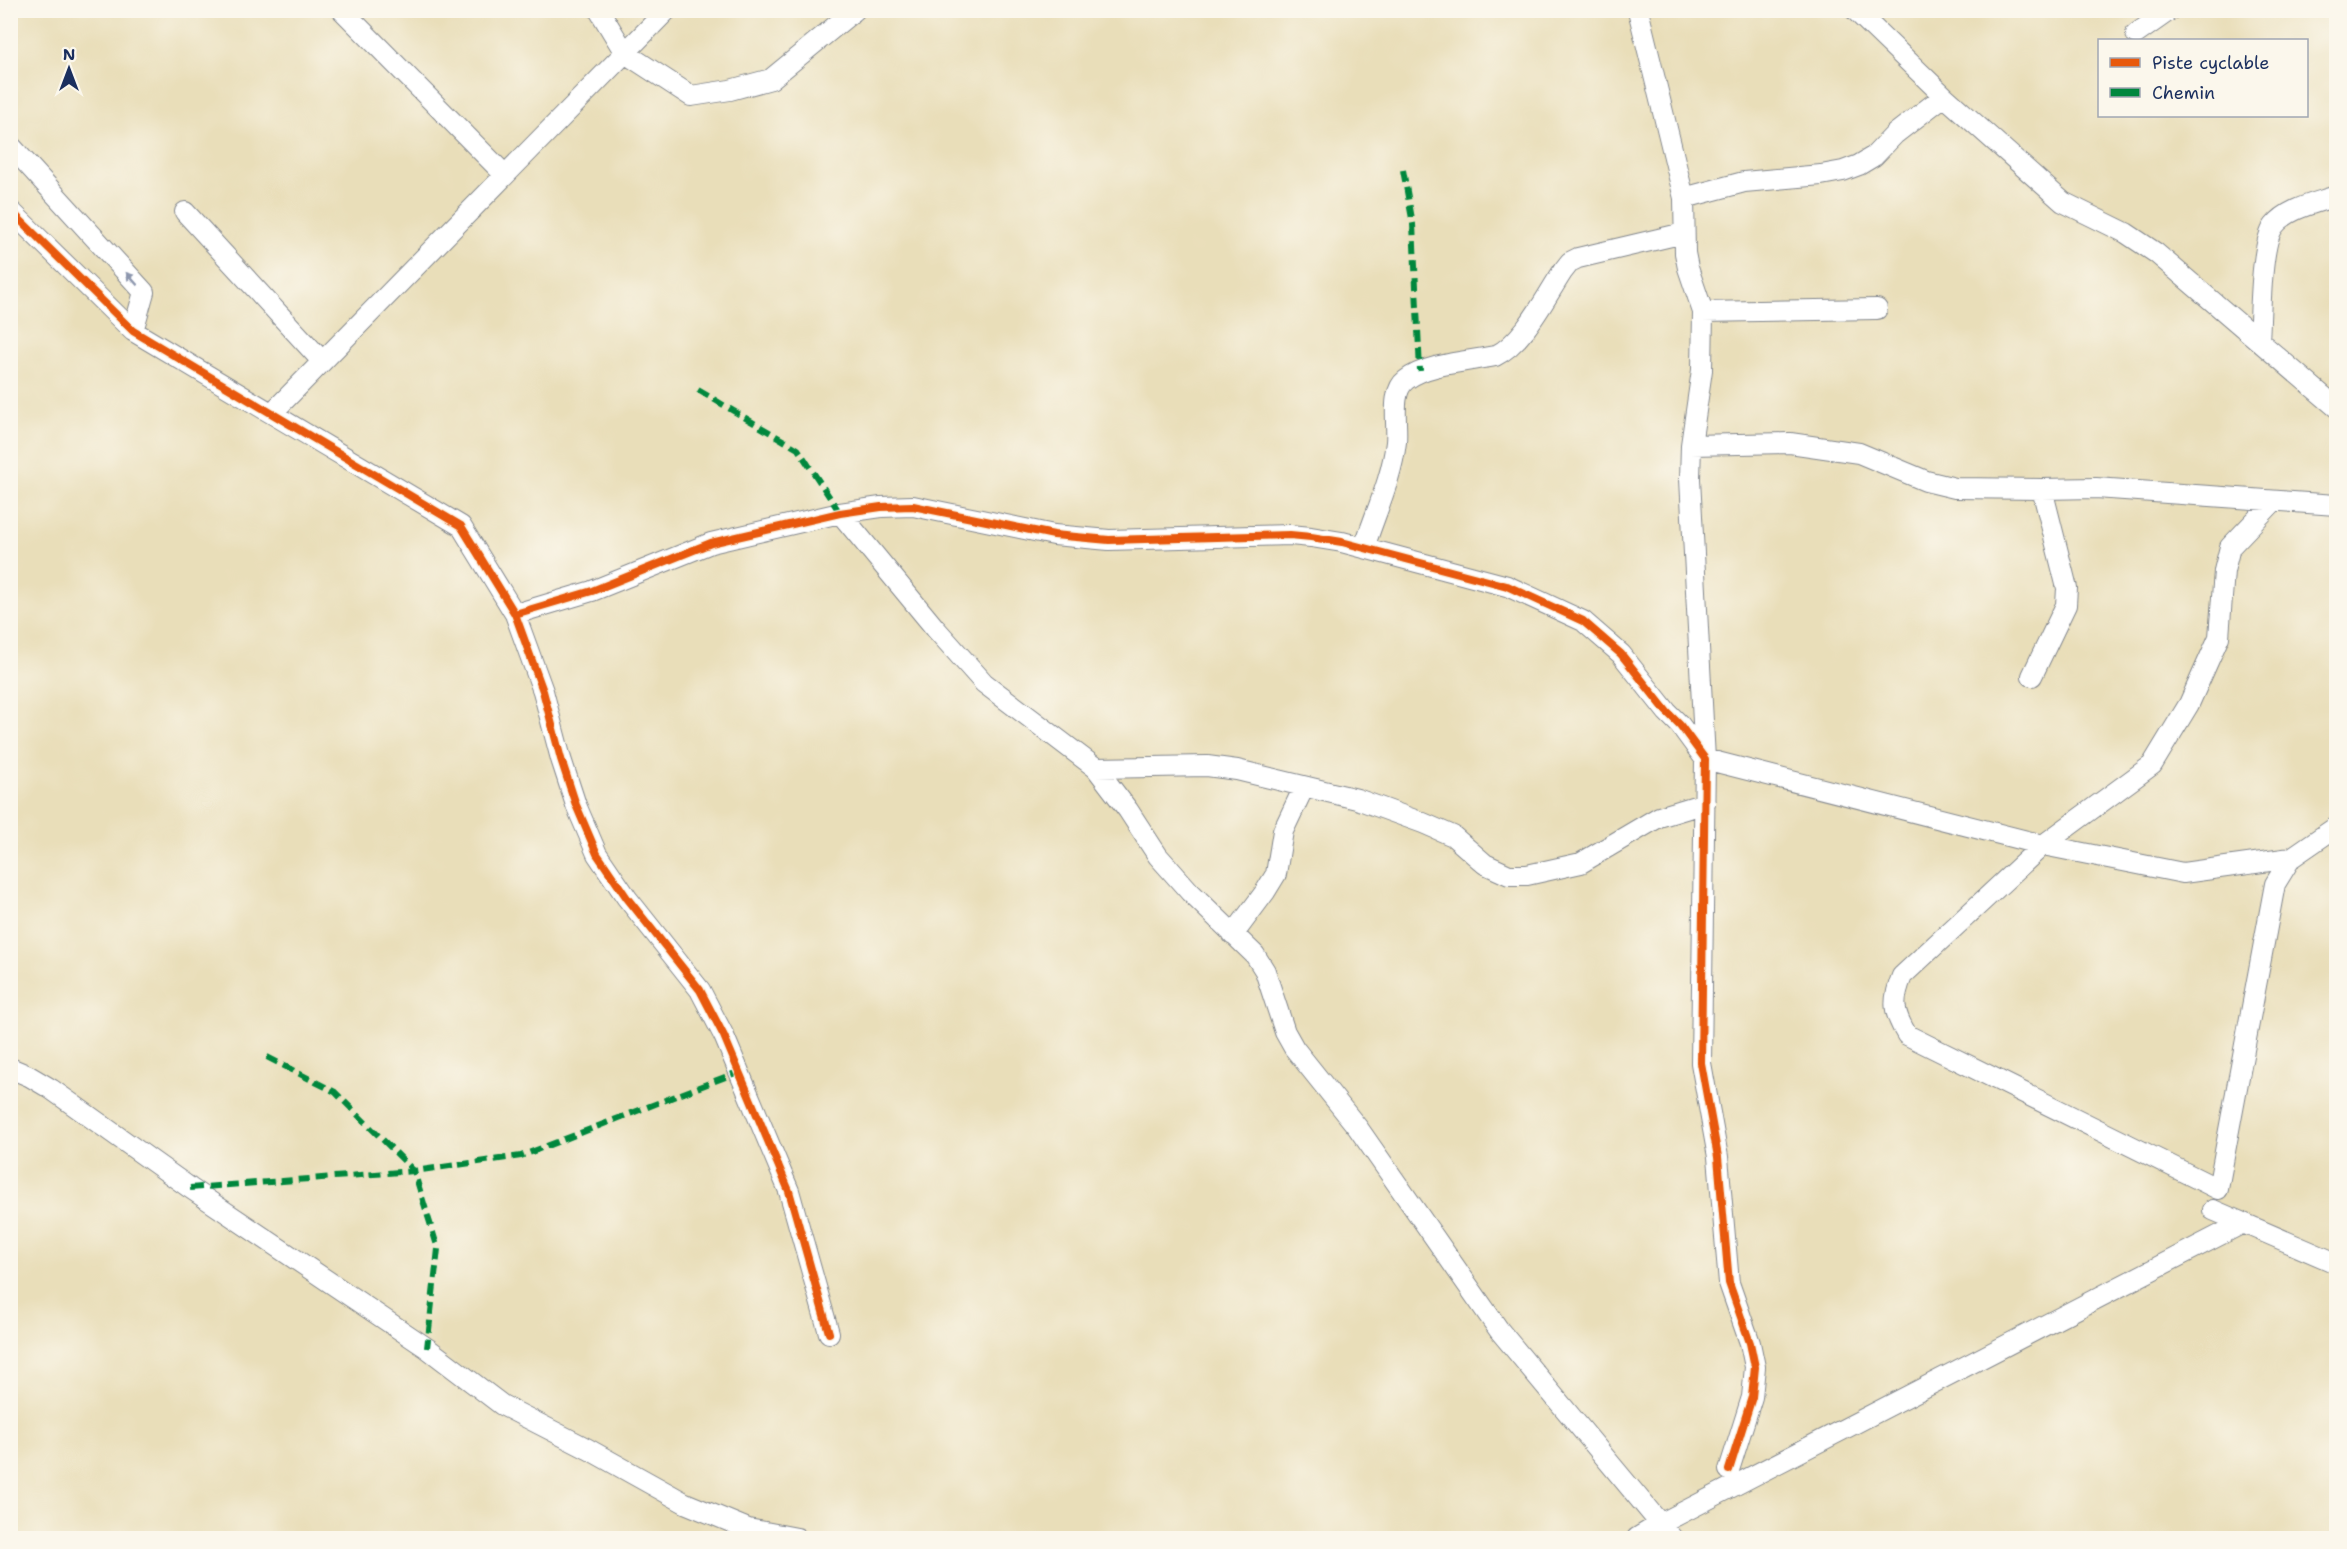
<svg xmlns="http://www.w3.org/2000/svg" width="2347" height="1549" font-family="'Shantell Sans',sans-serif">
<rect width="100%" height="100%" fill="#fbf7ec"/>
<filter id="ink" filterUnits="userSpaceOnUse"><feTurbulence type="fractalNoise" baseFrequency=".0167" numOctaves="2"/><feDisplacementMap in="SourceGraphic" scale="12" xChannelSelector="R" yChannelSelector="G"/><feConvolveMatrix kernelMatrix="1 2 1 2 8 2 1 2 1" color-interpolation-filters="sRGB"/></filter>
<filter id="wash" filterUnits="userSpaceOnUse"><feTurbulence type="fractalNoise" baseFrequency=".008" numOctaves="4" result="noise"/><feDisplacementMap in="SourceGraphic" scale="24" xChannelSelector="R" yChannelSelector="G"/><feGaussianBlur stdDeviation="1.35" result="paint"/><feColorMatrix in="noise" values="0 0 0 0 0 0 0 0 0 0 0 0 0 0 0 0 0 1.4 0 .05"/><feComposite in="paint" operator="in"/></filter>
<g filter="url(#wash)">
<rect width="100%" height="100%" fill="#e9deb9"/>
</g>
<g filter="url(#ink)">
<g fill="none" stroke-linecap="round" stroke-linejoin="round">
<defs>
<path id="street" d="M342 10 505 175
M599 10 625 53 691 96 730 90 771 79 855 10
M1638 10 1684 198 1685 253 1688 268 1703 312 1702 370 1691 445 1690 479 1705 759 2043 845 2183 873 2291 858
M1855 10 1944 96 2063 202 2126 233 2156 253 2336 407
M2136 34 2170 10
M10 145 144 292 133 331
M1684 198 1744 182 1821 175 1843 171 1859 165 1874 156 1895 134 1944 96
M10 210 133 331 461 526 515 614 543 691 561 759 576 805 597 854 627 898 700 990 724 1036 789 1191 829 1333
M185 212 322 361
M1703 312 1877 309
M2259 341C2261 315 2260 245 2274 226 2288 208 2316 203 2336 196
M272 413 667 10
M1691 445 1790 443 1859 453 1926 481 1955 488 2042 489 2067 588 2066 605 2032 676
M2042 489 2096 488 2336 505
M2273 502 2230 547 2224 571 2219 637 2189 704 2152 765 2043 845 1902 976C1892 1001 1893 1012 1907 1035L2218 1189 2275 884 2291 858 2336 827
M840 513 935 628 984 683 1096 768 1128 810 1158 856 1190 892 1255 955 1265 971 1285 1032 1294 1048 1358 1128 1499 1330 1672 1538
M1364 548C1375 514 1392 478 1396 442 1398 424 1390 392 1406 380 1426 364 1470 361 1495 356 1524 342 1545 298 1563 271L1570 262 1578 258 1684 233
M515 614 592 591 711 543 840 513 881 507 913 506 1054 535 1109 540 1290 535 1311 537 1342 542 1507 586 1583 621 1621 654 1667 712 1680 725 1705 759 1701 1063 1718 1157 1729 1283 1750 1343 1755 1367 1752 1397 1729 1470
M1096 768 1207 766 1237 770 1357 799 1423 823 1453 836 1485 864 1509 875H1527L1581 863 1659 817 1705 803
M1233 935 1265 892 1276 874 1283 831 1304 787
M10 1068 29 1076 51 1089 190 1188 427 1348 502 1405 588 1449 685 1503 748 1529 797 1538
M2213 1210 2336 1263
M1637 1538 1660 1524 2243 1223"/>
</defs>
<use href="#street" stroke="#82868c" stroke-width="22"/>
<use href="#street" stroke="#fff" stroke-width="20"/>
<path stroke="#00873e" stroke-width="6" stroke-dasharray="12 6" stroke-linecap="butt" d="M1403 170 1413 224 1420 371
M698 390 798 449 840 513
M267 1057 335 1092 414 1171 438 1249 427 1348
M190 1188 414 1171 521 1156 738 1072"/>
<defs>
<path id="cycleway" d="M10 210 133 331 461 526 515 614 543 691 561 759 576 805 597 854 627 898 700 990 724 1036 789 1191 829 1333
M515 614 592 591 711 543 840 513 881 507 913 506 1054 535 1109 540 1290 535 1311 537 1342 542 1507 586 1583 621 1621 654 1667 712 1680 725 1705 759 1701 1063 1718 1157 1729 1283 1750 1343 1755 1367 1752 1397 1729 1470"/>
</defs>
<use href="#cycleway" stroke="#fbf7ec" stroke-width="11"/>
<use href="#cycleway" stroke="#e8590c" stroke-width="8"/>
</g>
<defs><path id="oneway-solid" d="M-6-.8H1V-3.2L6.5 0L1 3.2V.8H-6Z" transform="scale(1.5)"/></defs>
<use fill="#8d97ae" href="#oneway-solid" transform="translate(132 279) rotate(-132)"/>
</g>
<rect width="2347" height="1549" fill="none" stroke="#fbf7ec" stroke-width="36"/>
<rect x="2098" y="39" width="210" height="78" fill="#fbf7ec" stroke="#a1a7b3" stroke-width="1.5"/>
<rect x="2110" y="58" width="30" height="9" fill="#e8590c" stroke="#a1a7b3" stroke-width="1.5"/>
<text x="2152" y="69" font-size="18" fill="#1b2f5e">Piste cyclable</text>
<rect x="2110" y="88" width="30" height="9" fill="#00873e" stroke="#a1a7b3" stroke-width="1.5"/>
<text x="2152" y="99" font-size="18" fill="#1b2f5e">Chemin</text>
<g transform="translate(69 69)" stroke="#fbf7ec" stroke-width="4.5" paint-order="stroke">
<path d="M0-4.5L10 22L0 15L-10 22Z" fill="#1b2f5e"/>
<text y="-9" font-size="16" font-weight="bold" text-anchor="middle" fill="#1b2f5e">N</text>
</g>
</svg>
